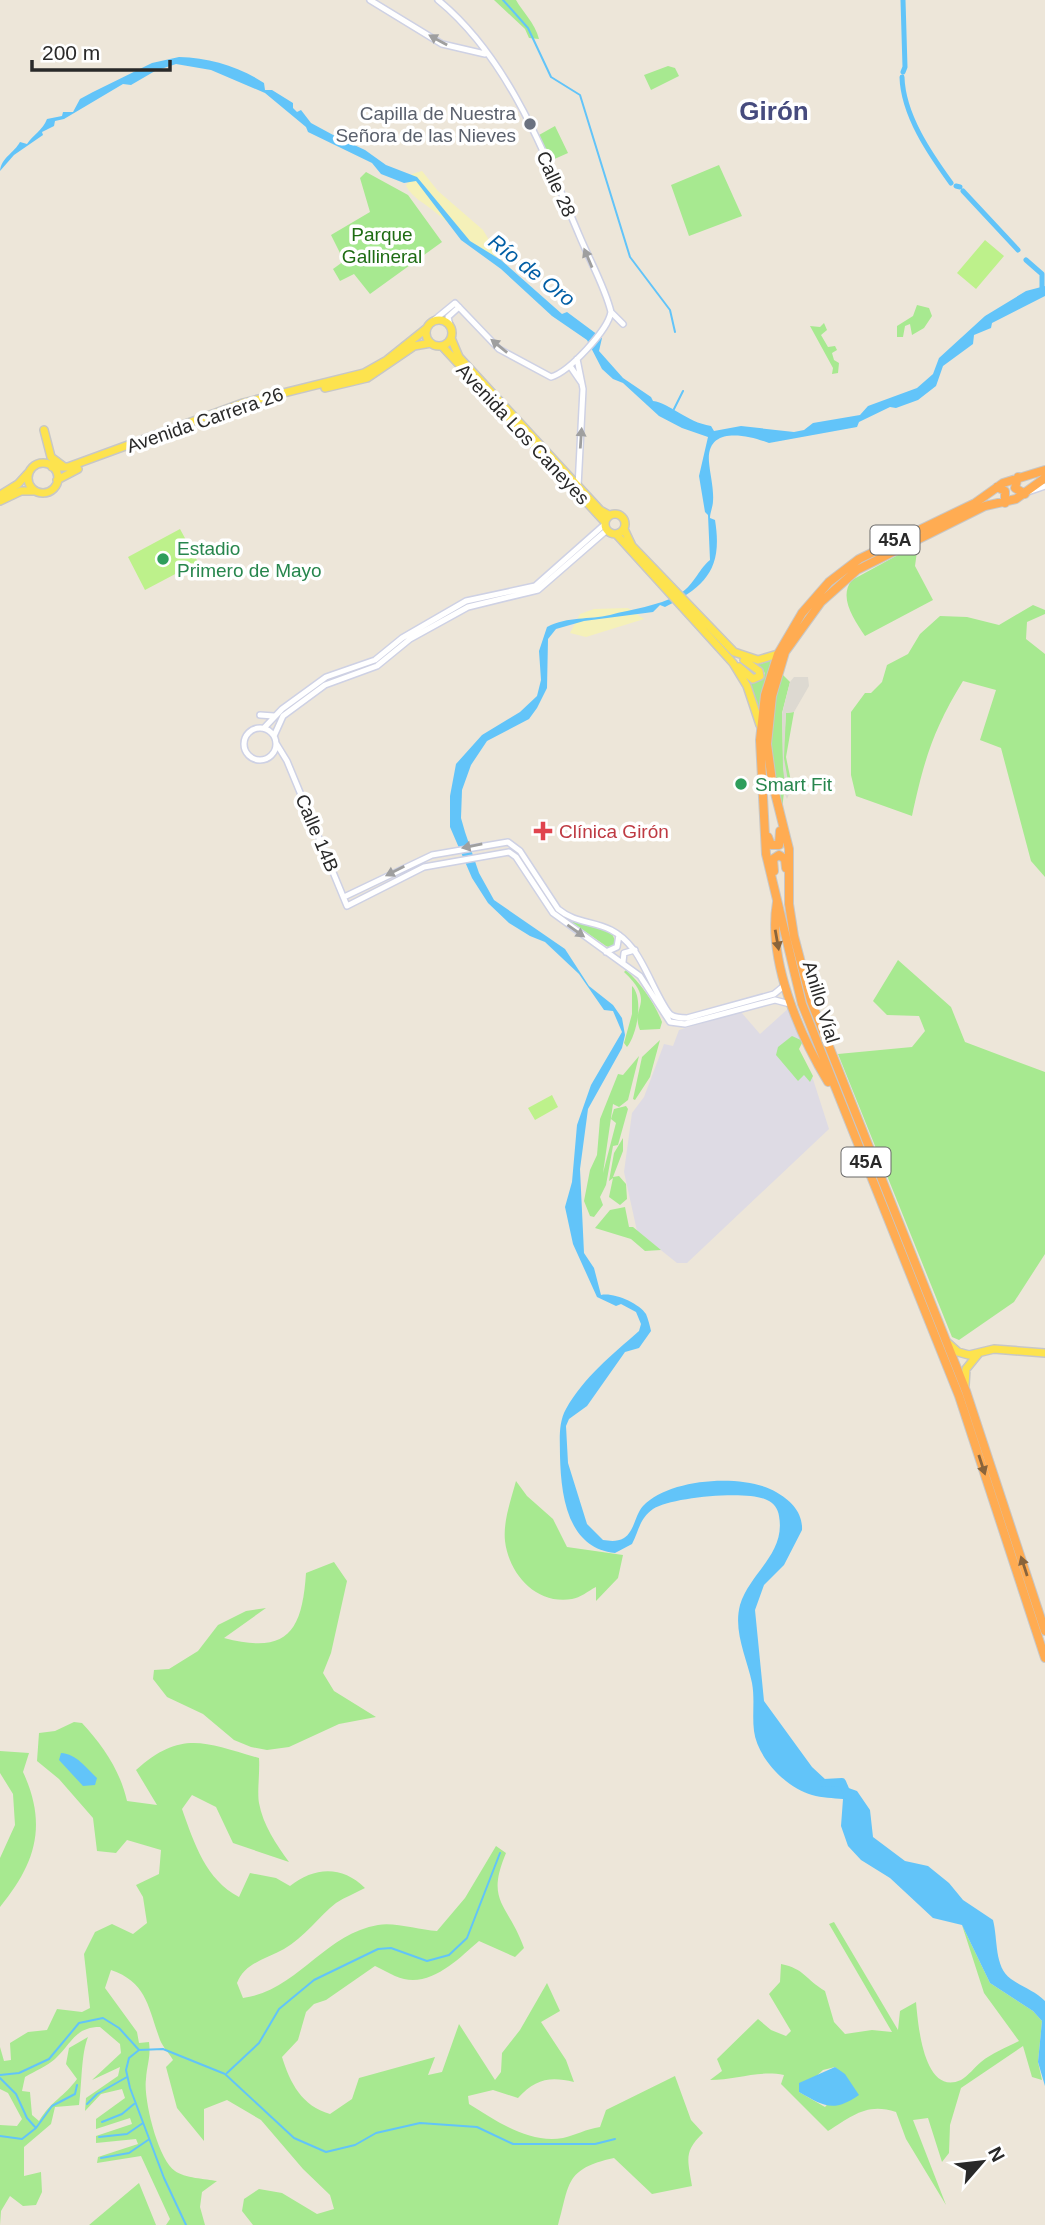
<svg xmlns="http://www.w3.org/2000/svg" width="1045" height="2225" font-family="Arial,sans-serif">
<rect width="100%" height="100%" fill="#ede6d9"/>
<path fill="#dedbe4" d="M790 1007 801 1036 796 1048 812 1076 829 1129 687 1263H677L637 1231 624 1172 632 1113 644 1097 664 1044 673 1046 679 1030 741 1012 760 1034Z"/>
<path fill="#a7e990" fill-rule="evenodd" d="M494 0H516C522 11 535 23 539 39L529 38 525 29Z
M668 66 675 68 679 76 651 90 644 75Z
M555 126 568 153 550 161 539 135Z
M719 165 742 216 689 236 671 185Z
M366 172 408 195 442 242 370 294 354 274 340 281 333 269 344 261 331 235 370 212 360 178Z
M917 305 929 308 932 316 924 328 912 335 910 324 905 326 903 337H897V326L913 316Z
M824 323 827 330 821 335 828 347 835 346 837 350 832 353 834 360 839 363 838 373 832 374 833 368 810 326 820 327Z
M918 544 915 566 933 600 865 636C854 619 838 597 852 580Z
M1033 605 1045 610V614L1027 622 1026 639 1045 654V877L1031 861 1001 748 980 740 996 690 963 681C933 730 924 760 912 816L856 796 851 775V712L865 693H871L882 682 887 665 908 654 920 634 940 616 967 617 999 625Z
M771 660 759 714 753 691 740 669 755 683 765 674 763 669 749 661 761 664Z
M782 674 790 682 782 713 783 757 786 713 794 712 786 757 792 786 788 790 783 758 787 792H784L782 810C767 769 767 714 782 674Z
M570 921 611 931 616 943 611 948 606 946Z
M898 960 951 1007 965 1042 1045 1072V1254L1014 1302 959 1340 952 1337 838 1054 912 1047 925 1031 919 1016 887 1015 873 1001Z
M626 970C642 985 654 1002 662 1022L660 1029 640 1030C630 1006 657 1003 624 972Z
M632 986C644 998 637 1035 627 1047L624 1043 632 1014Z
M792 1036 803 1041 799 1049 813 1076 810 1082 804 1075 798 1081 776 1055 778 1047Z
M660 1040 650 1077 635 1100 633 1099 642 1057Z
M639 1056 628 1100 619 1107 613 1104 603 1173 616 1123 611 1119 614 1109 626 1106 628 1109 618 1145 613 1146 606 1185 600 1197 603 1205 594 1217 590 1216 584 1201 590 1170 597 1155 600 1119 618 1074 623 1075Z
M623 1138V1151L613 1177 619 1176 626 1184 627 1199 620 1205 609 1197 613 1178 609 1181 614 1153Z
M625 1207 629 1227H633L661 1250 645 1251 631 1239 595 1228 610 1210Z
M516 1481 527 1496 553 1519 567 1547 623 1555 618 1578 596 1601V1587C588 1591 580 1598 572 1599 536 1605 509 1574 505 1541 503 1521 511 1500 516 1481Z
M334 1562 347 1581 331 1653 323 1673 334 1691 376 1717 339 1724 289 1747 267 1750 251 1747 234 1740 203 1714 167 1697 153 1679 154 1670 169 1669 198 1651 218 1625 246 1611 266 1608 224 1638C286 1654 302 1634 306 1573Z
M74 1722 82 1723C103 1746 120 1770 127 1801L157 1805 136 1770C182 1729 205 1743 259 1758 260 1772 257 1792 259 1803 263 1825 276 1844 289 1862L233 1843 216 1807 192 1795 182 1809C194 1843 206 1880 239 1897L250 1873 276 1878 290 1886C314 1867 342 1865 365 1888 356 1893 345 1897 336 1903 320 1915 304 1938 284 1949 267 1959 245 1962 237 1983L243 1998C297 1991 324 1934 378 1925 395 1922 419 1930 437 1931L465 1898 496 1846 506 1853C485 1903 508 1903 524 1948L515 1957 479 1941C457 1960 428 1991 395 1976 388 1973 382 1969 375 1966L326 2000 314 2004 306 2012 298 2040 282 2057C290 2083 302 2106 330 2114L352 2099 359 2078 435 2057 428 2075 442 2072 459 2024 495 2080 501 2072 502 2053 520 2030 547 1983 560 2011 541 2022 566 2060 574 2082C550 2076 535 2079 518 2098L493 2090 468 2096 469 2104C496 2121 529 2144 563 2138 576 2135 586 2129 600 2127L606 2110 675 2076 691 2120 703 2133C683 2152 688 2160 692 2186L652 2194 614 2158C564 2169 570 2184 558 2225H253L242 2211 244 2199 259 2189 282 2193 317 2214 334 2209 330 2195 303 2169 261 2120 227 2100 204 2109V2141L177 2108 166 2067 173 2060C169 2053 161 2045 159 2037 148 2006 146 1982 111 1970L105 1988 137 2032 139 2043 149 2042C151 2057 147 2064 146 2079 143 2098 158 2160 175 2171 184 2178 206 2179 217 2181L202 2192 200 2207 205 2225H166L170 2219 141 2156 97 2163 98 2157 138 2144 136 2139 96 2143V2136L132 2124 130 2118 96 2129V2119L125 2098 122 2089 101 2094 85 2111 86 2098 118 2076 120 2067 92 2080 121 2053 120 2044 100 2027C75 2027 72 2043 55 2059 47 2066 35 2071 25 2077L22 2091 30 2092 32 2115 39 2121C52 2100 64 2097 77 2079L66 2064 69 2048 88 2037C81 2054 82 2084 79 2105L55 2107 51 2124 24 2147V2176L41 2172 42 2192 36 2205 23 2206 10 2196 1 2211 0 2225V2125L17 2126 22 2119 8 2093 0 2089V2047L4 2061 11 2060 10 2043 28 2032 47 2030 57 2009 82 2012 90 2008 84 1954 95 1932 112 1924 133 1934 147 1923 143 1897 136 1885 159 1874 161 1850 127 1840 116 1853 97 1851 93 1818 59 1779 37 1761 39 1733 55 1731Z
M0 1751 29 1753 23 1772C48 1826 35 1864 0 1907V1858L15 1825 13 1794 0 1773Z
M834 1922 898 2030 900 2011 916 2002C918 2022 923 2097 961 2080 968 2076 975 2067 981 2062 992 2053 1007 2047 1019 2041L984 1993 962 1925 990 1983 1033 2011 1042 2021 1038 2062 1042 2080 1032 2077 1023 2046 961 2088 950 2125 949 2153 942 2162 928 2118 913 2120 946 2205 906 2139 896 2112C867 2102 852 2116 828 2131L781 2084 784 2075C758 2070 736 2080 710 2080L722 2071 717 2059 758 2019 771 2030 786 2036 791 2031 769 1994 780 1982 781 1964C805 1969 805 1979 825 1991L834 2022 845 2034 872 2030 892 2032 829 1924ZM835 2067 848 2081 825 2107 799 2092 823 2070Z
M139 2183 156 2225H89Z"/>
<path fill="#f5f1b9" d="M422 171 438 191 483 230 498 255 493 260C472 245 455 228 435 212 423 202 414 199 406 186L412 174Z
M628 608 644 619 586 637 570 633 580 614 594 609Z"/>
<path fill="#bdf18b" d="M985 240 1004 256 976 289 957 273Z
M180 529 198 562 145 590 128 557Z
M552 1095 558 1107 535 1120 528 1108Z"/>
<path fill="#ddd9d1" d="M794 677H808L809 686 794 712 786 713 784 758 790 792 787 799 784 792 786 791 783 769 782 714 790 682Z"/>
<path fill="#62c4f9" d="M179 57C210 58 238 66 264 83L265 90H272L293 103V108L297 112 301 110 311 123 335 136 365 150 386 165 417 177 470 241 501 260 562 314 567 312 602 338 599 351 623 378 651 397 653 401C670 403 686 422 711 426L714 431 741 426 794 432 804 430 813 423 860 415 868 406 917 388 933 374 939 358 985 316 1026 291 1045 286V296L992 323 991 328 974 335 973 344 943 366 936 386 918 400 896 408 890 407 859 422 857 427 769 443C748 435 706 425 709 462 710 474 714 489 713 501 713 507 710 512 710 518L715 520C723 569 706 586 665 607L660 605 653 612 584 621 556 629 548 639 547 688 537 708 529 719 487 741 471 765 462 790 461 818 465 832 479 873 494 900 565 949 589 986 613 1005 622 1018 625 1035 622 1048 588 1109 580 1169 584 1253 594 1268 601 1295C613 1292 639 1303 646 1314 648 1319 650 1326 651 1331L639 1348 625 1352 587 1406 569 1419 566 1426 568 1463 587 1524 603 1540C610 1541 617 1542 624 1538 634 1532 635 1515 643 1506 669 1478 744 1473 776 1492 790 1500 803 1512 802 1530L784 1565 764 1585 755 1610 764 1701 812 1767 826 1780 857 1791 870 1810 873 1837 905 1861 928 1866 949 1883 963 1900 993 1920C998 1939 994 1967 1011 1979 1022 1987 1035 1991 1045 2001V2086L1038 2062 1042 2021 1033 2011 990 1983 962 1925 933 1918 890 1878 861 1860 848 1846 841 1826 843 1799C833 1798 822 1798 812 1795 786 1788 757 1757 754 1731 752 1715 755 1699 752 1683 747 1658 733 1632 740 1605 750 1572 786 1554 779 1516 778 1509 774 1503 767 1500 748 1490 671 1497 653 1509 639 1519 639 1531 632 1544L615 1553C567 1548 561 1495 560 1456 560 1441 558 1423 566 1409 584 1377 612 1355 639 1331L641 1324 636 1312 621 1304 616 1306 597 1297 573 1244 565 1207 572 1182 577 1125 591 1085 622 1032 613 1011 604 1010 579 974 545 942 530 936 509 923 488 903 472 878 450 827V796L456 764 482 735 520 712 537 696 541 680 539 651 547 627C568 616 589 620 610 615 632 609 658 606 678 595 694 586 697 571 710 560L708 515 705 512 699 476 708 437 682 428 659 416 623 383 613 379 602 369 587 340 552 316 501 269 461 240 416 181 404 183 381 174 372 163 308 132 306 127 265 93 211 70 176 64 155 71 131 85 123 84 64 119 55 121 54 126 42 132 43 135 14 155 0 171C1 158 14 153 20 142L27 144C33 135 43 130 47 119L62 116 63 112H73L80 99 93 92 152 63Z
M61 1753C77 1754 86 1768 97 1778L95 1785 83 1786 59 1760Z
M835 2067 845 2074 859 2095C833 2113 824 2106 799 2092V2083Z"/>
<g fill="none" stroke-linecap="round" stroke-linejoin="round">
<path stroke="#62c4f9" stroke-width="2" d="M503 0 528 28 551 77 580 95 630 257 670 310 675 332
M674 409 683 391
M139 2050 163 2049 225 2074 294 2138 326 2152 355 2145 376 2133 420 2123 477 2127 513 2144H595L615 2139
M227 2073 259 2043 279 2009 314 1980 378 1949 391 1948 427 1961 449 1955 467 1938 500 1853
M0 2075 19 2073 49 2059 79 2023 103 2018 119 2028 139 2050 129 2058 126 2070 130 2088 164 2178 186 2225
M0 2078 16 2094 27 2118 36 2128 22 2139 0 2136
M87 2104 97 2094 127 2077
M102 2122 122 2114 134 2104
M36 2128 52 2106 75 2094 77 2085
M99 2137 127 2134 143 2123
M101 2158 129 2153 148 2140"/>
<path stroke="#62c4f9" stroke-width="5" d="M903 72 905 67 903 0
M902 77C903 115 930 154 951 183
M956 186 960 187
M963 191 1018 250
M1026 260 1042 274V293"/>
<path stroke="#62c4f9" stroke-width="8" d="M824 1783 842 1782 848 1796"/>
<defs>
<path id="minor" d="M370 0 442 44 485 54
M611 312 623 324
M433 321 455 303 499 349 551 377C569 372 608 330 611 312 605 287 590 261 580 237 545 155 509 58 438 0
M450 325 448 317 459 307
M577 359 583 389 578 487
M570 366 581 382
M1028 492 1045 486
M260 715 274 716
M264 728 282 709 326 677 375 660 402 638 466 601 535 586 605 524
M244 744a16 16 0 1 1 32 0a16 16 0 1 1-32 0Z
M274 736 283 716 325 685 377 666 410 639 468 607 538 590 607 530
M276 743 287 761 347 906 424 867 509 852 516 857 553 913 640 976 670 1022 685 1024 775 1000 790 1004
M344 897 432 855 508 842 520 851 558 909C582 929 608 916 633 949 645 963 661 1007 671 1015 676 1018 681 1018 687 1018L774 994 785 985
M606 952 617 947 619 935
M623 962 624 953 635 950"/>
<path id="major" d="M426 333a13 13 0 1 1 26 0a13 13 0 1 1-26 0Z
M451 338 459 357 600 510 609 515
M442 346 605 522
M325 388 367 378 414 346 431 343
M44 430 51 457 63 466
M28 478a15 15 0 1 1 30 0a15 15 0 1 1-30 0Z
M52 467H68L243 403 364 373 387 360 427 328
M57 480 78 469
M0 495 18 484 28 473
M0 501 21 491H35
M605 524a10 10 0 1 1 20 0a10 10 0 1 1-20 0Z
M624 529 632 546 734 652 758 660 778 654
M616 534 733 663 747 686 760 725
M739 667 753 679 760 676 759 671 744 660
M948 1343 958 1352 969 1355 994 1349 1045 1353
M965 1385 966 1369 979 1353"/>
<path id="highway" d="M1045 470 1003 483 975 503 859 559 829 582 802 613 778 654 765 695 760 740 766 854 802 1004 959 1396 1045 1658
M1018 477 1015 488 1025 494
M1045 478 1016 499 985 506 857 570 821 602 785 652 772 696 767 744 772 781 789 849V904L794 936 811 1001 966 1391 1045 1631
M997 487 1005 491V503
M768 837 771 845H779L780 831
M774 871 773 859 779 855 785 859 786 868
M777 902C767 959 799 1034 828 1082"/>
</defs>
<use href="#minor" stroke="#ced1e4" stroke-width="8"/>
<use href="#major" stroke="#c7c7c7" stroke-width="10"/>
<use href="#highway" stroke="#c7c7c7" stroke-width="10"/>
<use href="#minor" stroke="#fff" stroke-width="5"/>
<use href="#major" stroke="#fde34e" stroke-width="7"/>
<use href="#highway" stroke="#ffac52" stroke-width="8"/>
</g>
<defs><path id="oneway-solid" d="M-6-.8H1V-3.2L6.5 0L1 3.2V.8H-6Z" transform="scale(1.75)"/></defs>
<g fill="#9f9f9f">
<use href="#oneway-solid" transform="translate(438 40) rotate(-151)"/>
<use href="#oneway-solid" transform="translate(588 258) rotate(-113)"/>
<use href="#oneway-solid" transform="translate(499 346) rotate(-141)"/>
<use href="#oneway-solid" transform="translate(581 438) rotate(-86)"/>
<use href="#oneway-solid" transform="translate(472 846) rotate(169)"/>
<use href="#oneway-solid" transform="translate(395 871) rotate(153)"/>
<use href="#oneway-solid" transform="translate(576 931) rotate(35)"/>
</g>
<g fill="#89643b">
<use href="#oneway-solid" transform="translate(777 940) rotate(80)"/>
<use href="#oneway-solid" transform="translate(982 1465) rotate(72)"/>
<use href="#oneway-solid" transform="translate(1024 1566) rotate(-108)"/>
</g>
<circle fill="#6b7280" stroke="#fff" stroke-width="2.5" cx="530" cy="124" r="7"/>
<g fill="#2e9e5b" stroke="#fff" stroke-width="2.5">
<circle cx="163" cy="559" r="7"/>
<circle cx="741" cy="784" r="7"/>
</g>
<path fill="#e0444e" stroke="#fff" stroke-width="2.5" d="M539.5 820.5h7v7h7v7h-7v7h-7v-7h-7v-7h7z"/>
<g text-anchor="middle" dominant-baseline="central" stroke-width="7" stroke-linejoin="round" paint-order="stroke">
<g fill="#fff" stroke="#696969" stroke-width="2">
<rect x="870.5" y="525.5" width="49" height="29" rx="5"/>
<rect x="841.5" y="1147.5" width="49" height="29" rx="5"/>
</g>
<g font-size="18" font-weight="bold" fill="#292929">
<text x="895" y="540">45A</text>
<text x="866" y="1162">45A</text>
</g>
<g font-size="19" fill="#5b616d" stroke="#fff" text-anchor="end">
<text x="516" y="113">Capilla de Nuestra<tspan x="516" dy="22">Señora de las Nieves</tspan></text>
</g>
<g font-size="19" fill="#292929" stroke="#fff">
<text transform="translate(556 184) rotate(66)">Calle 28</text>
<text transform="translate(205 420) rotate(-19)">Avenida Carrera 26</text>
<text transform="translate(523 434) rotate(47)">Avenida Los Caneyes</text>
<text transform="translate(317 833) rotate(67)">Calle 14B</text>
<text transform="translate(821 1002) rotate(73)">Anillo Víal</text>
</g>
<g font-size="19" fill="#1e6c13" stroke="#fff">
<text x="382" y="234">Parque<tspan x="382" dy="22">Gallineral</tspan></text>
</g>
<g font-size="19" fill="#27864d" stroke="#fff" text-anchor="start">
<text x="177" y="548">Estadio<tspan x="177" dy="22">Primero de Mayo</tspan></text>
<text x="755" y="784">Smart Fit</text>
</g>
<g font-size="19" fill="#be3a42" stroke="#fff" text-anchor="start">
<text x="559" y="831">Clínica Girón</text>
</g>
<g font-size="21" font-style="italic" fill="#015ea5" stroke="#fff">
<text transform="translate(532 270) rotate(38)">Río de Oro</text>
</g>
<g font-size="26" font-weight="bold" fill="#464b7e" stroke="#fff">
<text x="774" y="111">Girón</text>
</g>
</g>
<g transform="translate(982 2162) rotate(62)" stroke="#ffffff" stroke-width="5" paint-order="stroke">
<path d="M0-5L12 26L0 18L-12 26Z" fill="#292929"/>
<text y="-10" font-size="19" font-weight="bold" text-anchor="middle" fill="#292929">N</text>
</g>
<path d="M32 60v10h138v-10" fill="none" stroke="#292929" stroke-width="3.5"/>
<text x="42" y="60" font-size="21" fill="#292929" stroke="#ffffff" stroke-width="5" paint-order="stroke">200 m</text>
</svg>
